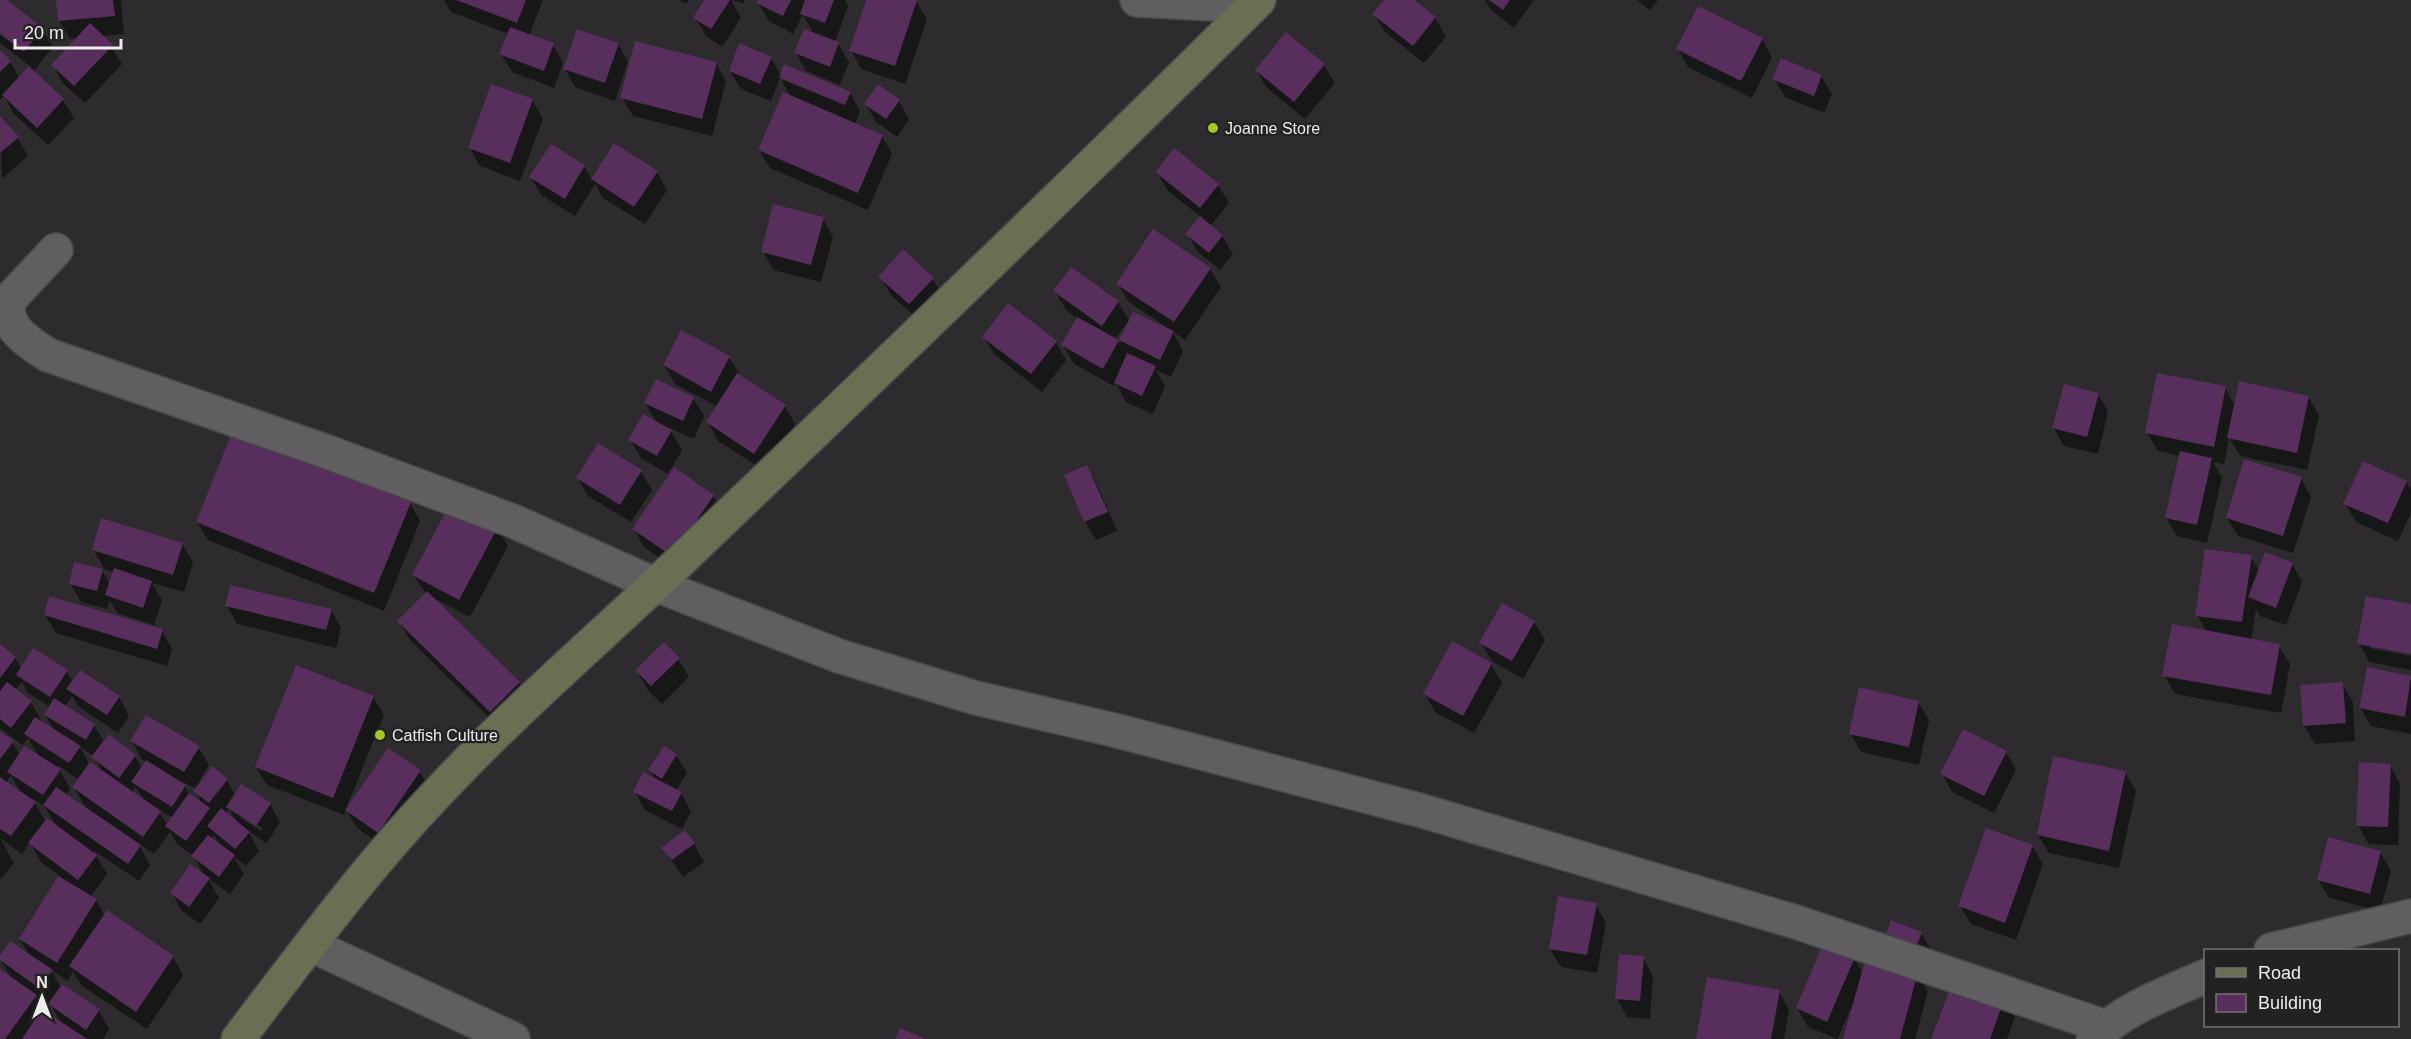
<svg xmlns="http://www.w3.org/2000/svg" width="2411" height="1039" font-family="Helvetica,sans-serif">
<rect width="100%" height="100%" fill="#2d2b2d"/>
<path fill="#0007" fill-rule="evenodd" d="M0 0H4L42 29 53 47 33 72 63 100 74 118 48 145 14 114 4 96 0 100V52L10 62 20 79 31 67 0 43Z
M57 0H121L124 34 101 36 111 46 122 64 85 103 63 83 53 65 78 38 70 39 59 20Z
M444 0H543L529 36 553 45 563 63 554 88 512 72 501 54 509 34 451 12Z
M679 0H689L686 4Z
M706 0H731L741 18 722 47 706 36 695 18Z
M733 0H745L743 4Z
M759 0H845L848 6 835 42 838 44 849 62 840 85 806 71 796 53 814 34 803 15 793 34 769 21 758 3Z
M867 0 916 1 927 19 905 84 861 69 851 50Z
M1386 0H1412L1435 18 1446 37 1424 63 1385 32 1374 14Z
M1485 0H1534L1514 28 1491 10Z
M1637 0H1658L1650 10Z
M1762 39 1772 58 1752 98 1688 67 1678 49Z
M618 44 628 62 615 101 575 87 565 69Z
M771 58 781 76 850 93 860 111 855 124 882 136 892 154 868 210 770 168 759 150 791 97 780 78 771 101 741 89 730 71Z
M716 63 726 81 712 136 633 116 622 98Z
M1324 65 1335 83 1305 119 1267 88 1256 70Z
M1821 76 1832 94 1824 113 1785 97 1774 79Z
M532 100 543 119 520 181 480 166 470 148Z
M899 101 909 120 897 137 876 122 866 104Z
M0 118 17 137 28 156 2 179Z
M615 145 657 172 667 190 645 224 603 198 595 184 575 216 542 196 531 178 584 166 592 180Z
M1175 150 1218 185 1229 203 1210 226 1222 236 1233 254 1220 270 1198 252 1187 234 1201 217 1167 190 1157 172Z
M823 219 833 237 821 282 773 270 763 251Z
M1071 269 1118 302 1130 322 1166 329V327L1129 302 1118 284 1210 269 1221 287 1185 340 1172 331 1183 351 1171 377 1156 370 1165 386 1153 414 1126 402 1116 384 1114 386 1074 364 1063 345 1078 319 1066 310 1055 291ZM1128 322 1129 323 1120 343 1115 339Z
M880 277 933 279 943 297 921 322 891 295Z
M984 337 1056 342 1066 360 1042 392 995 355Z
M729 357 740 375 785 406 795 424 765 471 718 441 708 422 718 407 675 384 664 365Z
M2225 388 2235 406 2308 397 2319 415 2307 470 2240 456 2229 438 2224 464 2213 462 2222 478 2207 543 2177 536 2166 518 2181 456 2158 451 2147 433Z
M2098 394 2108 412 2098 454 2064 446 2054 428Z
M693 398 704 416 694 439 669 428 682 450 668 474 641 458 630 440 657 423 645 403Z
M1087 466 1097 485 1117 531 1096 540 1085 521Z
M641 472 652 490 631 522 588 496 578 478Z
M2301 478 2311 497 2293 553 2238 536 2227 518Z
M2406 482 2411 490V512L2398 541 2356 522 2345 504Z
M713 496 724 514 683 574 644 547 634 529Z
M410 503 420 521 384 611 208 540 197 522Z
M497 528 508 546 470 617 431 597 519 683 529 701 501 729 410 640 399 621 426 594 413 575Z
M182 544 193 562 184 592 152 583 162 600 153 628 162 631 172 649 167 666 56 633 45 615 152 628 153 625 117 613 110 600 107 609 81 602 70 583 102 570 110 585 114 572 104 569 94 550Z
M2251 557 2259 571 2292 564 2302 582 2286 625 2260 616 2256 609 2251 640 2279 646 2290 664 2281 713 2175 694 2164 675 2207 632 2197 615Z
M227 606 331 610 341 628 336 648 237 624Z
M2411 606V653L2370 645V648L2411 656V670L2369 662 2359 643Z
M1534 622 1545 640 1523 679 1492 661 1481 643Z
M1453 643 1491 664 1502 683 1474 733 1435 712 1425 694Z
M0 646 15 658 21 669 66 671 73 682 119 697 129 716 118 733 79 707 72 696 65 707 94 725 104 742 109 736 135 756 142 768 146 762 142 760 132 741 198 747 209 765 200 780H227L235 795 270 804 280 822 267 843 248 831 259 851 246 866 234 857 244 874 230 894 208 878 219 898 200 924 182 911 172 893 204 876 194 856 177 844 170 832 154 854 138 843 150 865 139 881 93 850 107 874 90 897 96 900 105 916 173 957 183 975 147 1029 81 985 73 971 68 981 51 970 61 988 99 1011 109 1029 103 1039H0V971L11 978 0 958 30 956 20 940 60 876 41 862 30 843 22 854 0 838 14 863 0 880V733L12 742 20 755 39 757 28 738 22 745 0 728ZM22 682 28 693 50 707 45 715 55 731 40 722 41 720 31 702 15 690ZM80 747 94 756 102 771 90 765ZM57 765 79 780 74 787 87 811 66 796 70 789ZM11 776 21 793 6 783ZM183 782 196 789 202 805 190 796ZM136 787 144 801 132 792ZM32 798 45 807 57 827 46 822ZM158 809 173 818 167 825ZM229 809 237 823 225 814ZM241 815 263 828 261 831 241 818ZM214 835 220 846 211 839ZM35 995 51 1006 62 1024 46 1014Z
M678 659 689 677 662 704 647 689 637 671Z
M2368 669 2411 678V734L2371 726 2360 708Z
M2342 684 2353 702 2355 741 2315 744 2304 726Z
M373 697 384 715 347 806 420 772 430 790 388 850 357 828 346 809 344 815 267 785 256 767Z
M1918 702 1929 720 1919 765 1861 752 1850 733Z
M2006 752 2016 770 1994 813 1952 792 1942 774Z
M676 755 687 773 676 791 681 793 691 811 682 829 645 810 635 792 656 780 650 771Z
M2390 765 2400 784 2398 845 2369 844 2358 825Z
M2125 772 2136 791 2119 868 2049 853 2038 835Z
M694 844 704 862 683 877 663 848Z
M2032 846 2043 864 2016 940 1971 924 1960 906Z
M2380 852 2391 871 2380 911 2329 898 2318 880Z
M1596 905 1606 923 1597 973 1561 967 1550 949Z
M1892 922 1921 933 1932 951 1927 965Z
M1643 958 1653 976 1650 1019 1627 1017 1617 998Z
M1854 958 1863 973H1917L1928 991 1915 1039H1844L1852 1011 1850 1010 1838 1039 1808 1027 1797 1008Z
M1779 991 1789 1010 1784 1039H1698Z
M2004 998 2015 1017 2007 1039H1932Z"/>
<path fill="#572e5c" d="M0 0H7L43 28 24 52 0 34Z
M56 0H113L115 16 58 21Z
M456 0H526L517 23Z
M704 0H730L711 29 693 18Z
M758 0H791L783 16 756 3Z
M805 0H834L825 23 800 14Z
M866 0H917L895 66 849 51Z
M1384 0H1414L1436 17 1413 46 1372 14Z
M1489 0H1510L1503 10Z
M1698 6 1763 38 1741 81 1676 49Z
M90 23 113 45 74 86 51 65Z
M510 27 554 43 544 71 499 54Z
M577 29 619 43 605 83 563 69Z
M804 29 839 42 830 67 794 53Z
M1286 32 1325 64 1294 102 1255 70Z
M635 41 717 62 702 119 620 98Z
M739 43 772 57 760 84 729 71Z
M0 50 11 61 0 72Z
M1781 58 1822 75 1814 96 1772 79Z
M784 64 851 92 845 105 779 78Z
M29 66 64 99 37 128 2 95Z
M491 84 533 99 510 163 468 148Z
M878 84 900 100 886 119 864 104Z
M783 92 883 135 858 193 758 150Z
M0 116 19 137 0 153Z
M614 143 658 171 634 207 591 179Z
M551 144 585 165 565 199 529 177Z
M1174 148 1219 184 1200 208 1155 172Z
M773 204 824 217 811 265 761 252Z
M1200 216 1223 235 1209 253 1185 234Z
M1153 229 1211 268 1174 322 1116 284Z
M903 249 934 278 909 304 878 277Z
M1071 267 1119 301 1102 326 1053 291Z
M1008 303 1057 341 1031 374 982 337Z
M1133 312 1174 331 1160 360 1119 340Z
M1077 317 1119 340 1103 369 1061 345Z
M681 330 730 356 711 392 663 365Z
M1127 353 1156 366 1142 396 1114 383Z
M737 373 786 405 754 454 706 422Z
M2157 373 2226 386 2214 447 2145 433Z
M656 379 694 397 683 421 644 403Z
M2239 381 2309 396 2297 453 2227 438Z
M2064 384 2099 393 2087 437 2052 428Z
M643 414 672 430 657 456 628 440Z
M233 430 411 502 374 593 196 522Z
M598 443 642 470 620 505 576 478Z
M2180 451 2212 458 2197 525 2165 518Z
M2244 459 2302 477 2283 536 2226 518Z
M2363 461 2407 481 2388 523 2343 504Z
M1087 465 1108 512 1084 522 1064 475Z
M674 467 714 495 672 556 632 529Z
M451 502 498 527 459 600 412 575Z
M101 518 183 543 173 575 92 550Z
M2205 549 2252 555 2242 622 2195 616Z
M2265 552 2293 563 2276 608 2248 597Z
M74 562 103 569 97 591 69 584Z
M114 568 152 581 143 608 105 595Z
M230 585 332 609 326 630 225 606Z
M427 591 520 682 490 712 397 621Z
M49 596 163 629 157 649 44 615Z
M2366 596 2411 604V654L2357 644Z
M1502 603 1535 621 1512 661 1479 643Z
M2172 624 2280 644 2271 695 2162 676Z
M1452 641 1492 663 1463 716 1423 694Z
M664 642 680 658 651 686 635 670Z
M0 644 16 657 0 678Z
M33 648 68 670 50 697 16 675Z
M296 665 374 696 333 798 255 767Z
M2367 667 2411 676 2405 717 2359 708Z
M80 670 120 696 107 715 66 689Z
M7 682 32 701 11 728 0 719V691Z
M2343 682 2346 723 2303 726 2300 685Z
M1859 687 1919 701 1909 747 1849 734Z
M54 698 95 724 86 740 44 715Z
M146 715 200 746 184 772 130 741Z
M35 717 81 746 69 763 24 734Z
M1963 729 2007 751 1984 796 1940 774Z
M0 731 14 741 0 759Z
M109 734 136 755 119 778 91 757Z
M24 746 61 769 43 795 7 772Z
M664 746 677 754 662 779 648 770Z
M388 748 421 770 378 833 345 810Z
M2053 756 2126 771 2109 851 2037 835Z
M146 760 186 785 172 807 131 782Z
M90 762 161 811 143 837 72 787Z
M2359 762 2391 764 2388 827 2356 826Z
M212 766 228 779 209 803 193 791Z
M643 772 682 792 672 811 633 792Z
M0 777 36 802 11 836 0 829Z
M241 784 271 803 256 826 226 807Z
M56 787 141 845 128 864 43 805Z
M189 793 210 808 186 841 165 826Z
M221 808 250 832 235 849 207 826Z
M47 818 97 855 78 880 28 843Z
M1986 828 2033 845 2005 923 1958 906Z
M685 830 695 843 672 860 661 848Z
M208 835 235 855 219 877 191 856Z
M2328 837 2381 851 2370 894 2317 880Z
M190 864 210 878 189 907 170 893Z
M58 876 97 899 57 963 19 939Z
M1558 896 1597 903 1587 955 1549 949Z
M107 910 174 956 136 1012 69 966Z
M1891 920 1922 932 1916 948 1885 936Z
M10 941 53 970 40 989 0 960V955Z
M1823 944 1855 957 1827 1022 1796 1008Z
M1619 954 1644 956 1640 1001 1615 999Z
M1866 957 1918 972 1900 1039H1843Z
M0 969 37 995 5 1039H0Z
M1707 977 1780 990 1771 1039H1696Z
M1954 978 2005 997 1990 1039H1931Z
M62 984 100 1009 86 1030 48 1004Z
M42 1009 87 1039H22Z
M900 1028 926 1039H895Z"/>
<g fill="none" stroke-linecap="round" stroke-linejoin="round">
<defs>
<path id="street" d="M1137 0 1252 6
M56 250 10 299C0 325 29 343 48 355L325 451 513 521 656 585 839 656 976 698 1114 730 1419 810 1796 922 2106 1027
M311 945 513 1039
M2271 950 2411 916
M2093 1039C2123 1009 2167 993 2206 976"/>
<path id="secondary" d="M238 1039C300 958 361 874 431 800 514 710 608 631 696 546 885 365 1073 185 1259 0"/>
</defs>
<use href="#street" stroke="#49484a" stroke-width="36"/>
<use href="#secondary" stroke="#49484a" stroke-width="36"/>
<use href="#street" stroke="#615e61" stroke-width="33"/>
<use href="#secondary" stroke="#6a6f54" stroke-width="33"/>
</g>
<g fill="#a5c823" stroke="#232223" stroke-width="2">
<circle cx="1213" cy="128" r="6"/>
<circle cx="380" cy="735" r="6"/>
</g>
<g text-anchor="middle" dominant-baseline="central" stroke-width="4.5" stroke-linejoin="round" paint-order="stroke">
<g font-size="16" fill="#edeced" stroke="#232223" text-anchor="start">
<text x="1225" y="128">Joanne Store</text>
<text x="392" y="735">Catfish Culture</text>
</g>
</g>
<rect x="2204" y="949" width="195" height="78" fill="#232223" stroke="#747374" stroke-width="1.5"/>
<rect x="2216" y="968" width="30" height="9" fill="#6a6f54" stroke="#747374" stroke-width="1.5"/>
<text x="2258" y="979" font-size="18" fill="#edeced">Road</text>
<rect x="2216" y="994" width="30" height="18" fill="#572e5c" stroke="#747374" stroke-width="1.5"/>
<text x="2258" y="1009" font-size="18" fill="#edeced">Building</text>
<g transform="translate(42 997)" stroke="#232223" stroke-width="4.5" paint-order="stroke">
<path d="M0-4.5L10 22L0 15L-10 22Z" fill="#edeced"/>
<text y="-9" font-size="16" font-weight="bold" text-anchor="middle" fill="#edeced">N</text>
</g>
<path d="M15 39v9h106v-9" fill="none" stroke="#edeced" stroke-width="3"/>
<text x="24" y="39" font-size="18" fill="#edeced" stroke="#232223" stroke-width="4.5" paint-order="stroke">20 m</text>
</svg>
